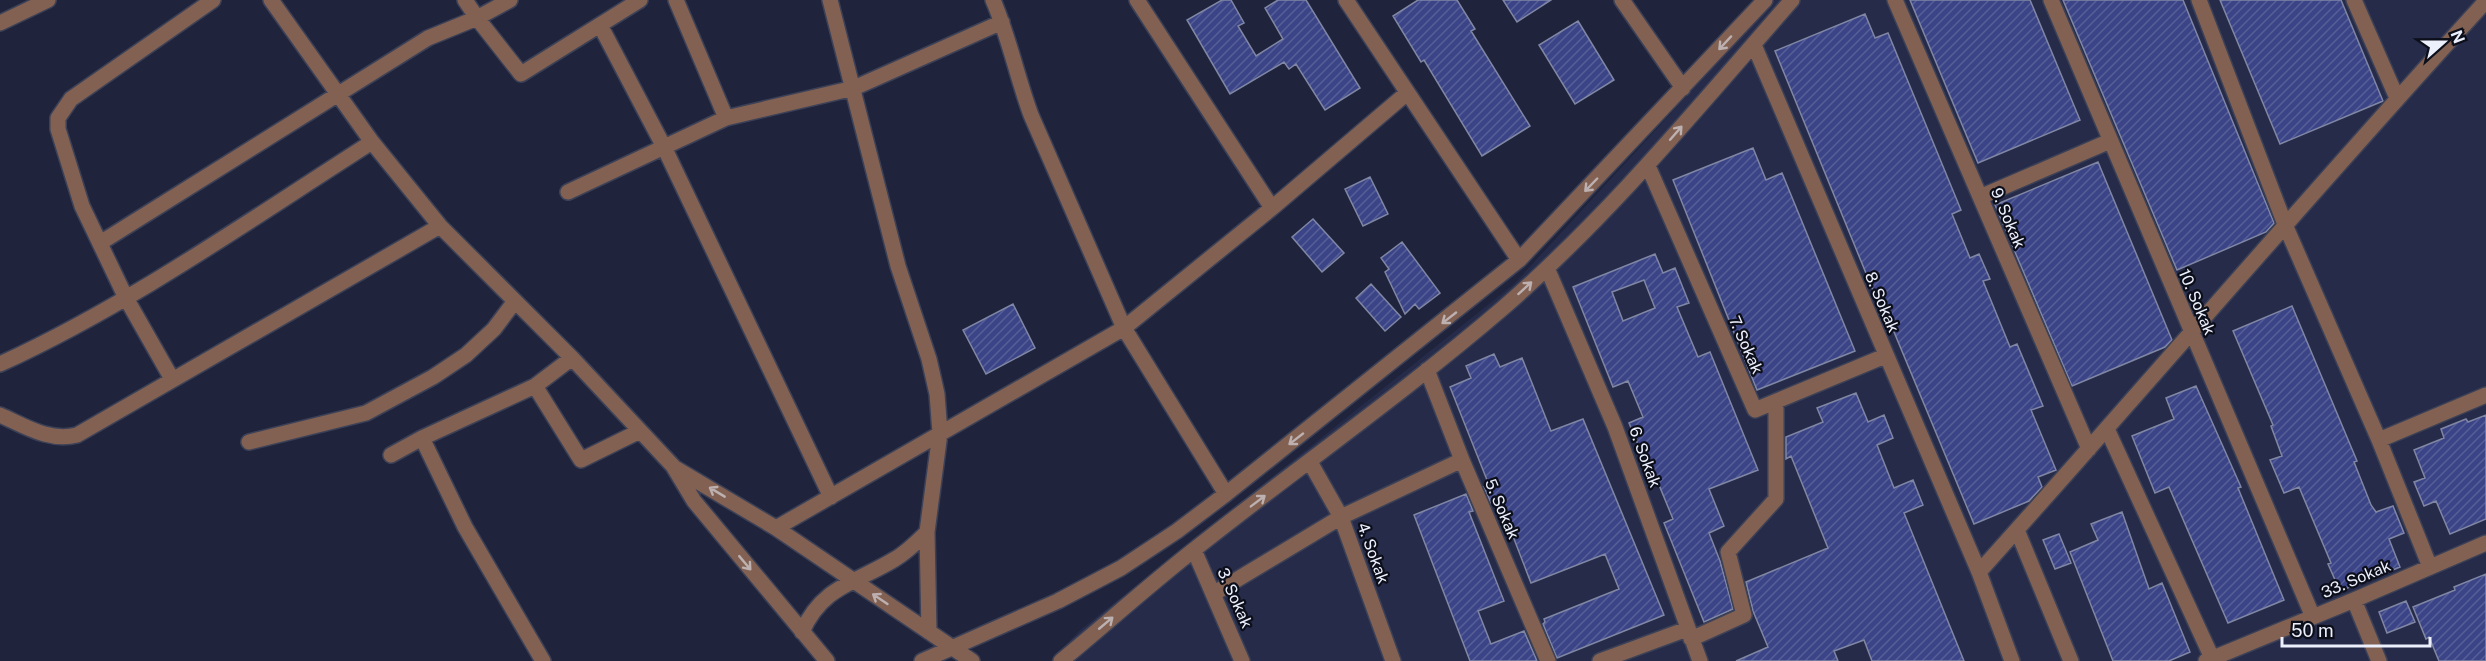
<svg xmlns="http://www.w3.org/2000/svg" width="2486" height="661" font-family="'Public Sans',sans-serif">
<defs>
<pattern id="building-hatch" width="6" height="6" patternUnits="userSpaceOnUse" patternTransform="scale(1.5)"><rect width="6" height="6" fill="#3a4486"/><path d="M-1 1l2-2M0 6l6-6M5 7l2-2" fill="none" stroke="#575f98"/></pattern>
</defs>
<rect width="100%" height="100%" fill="#1f243c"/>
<path fill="#262b49" d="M1775 0H2486V661H1050L1079 631 1514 284Z"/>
<path fill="url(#building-hatch)" stroke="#8087a5" stroke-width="1.5" fill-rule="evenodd" d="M1222 0H1231L1244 23 1238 26 1256 56 1283 39 1265 8 1278 0H1306L1360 88 1325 110 1296 64 1289 69 1284 62 1230 94 1187 20Z
M1418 0H1457L1475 29 1471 31 1530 126 1482 156 1424 60 1421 62 1393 16Z
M1503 0H1551L1517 22Z
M1910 0H2030L2080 120 1978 163Z
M2063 0H2183L2274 223 2266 232 2177 270Z
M2220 0H2341L2383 101 2280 144Z
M1865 14 1875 38 1888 33 1961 210 1952 214 1970 258 1979 254 1990 279 1983 281 2010 347 2017 344 2043 406 2031 410 2056 470 2038 477 2042 487 2029 501 1974 524 1889 320 1886 322 1775 51Z
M1578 21 1614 80 1575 104 1539 45Z
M1753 148 1766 180 1782 173 1855 351 1757 390 1673 180Z
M2098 162 2172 340 2165 347 2072 386 1995 205Z
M1370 177 1388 214 1363 226 1345 189Z
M1313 219 1344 253 1322 272 1292 237Z
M1402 242 1440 293 1419 309 1415 304 1405 314 1385 272 1389 269 1381 258Z
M1655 254 1663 273 1675 268 1689 303 1677 307 1698 357 1710 352 1758 470 1709 489 1724 526 1709 533 1720 561 1733 609 1704 622 1664 523 1673 519 1652 468 1648 469 1629 423 1643 417 1628 381 1613 387 1573 287ZM1644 280 1655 308 1623 321 1612 292Z
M1371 284 1401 317 1385 331 1356 298Z
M1013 304 1035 348 986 374 963 330Z
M2292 306 2357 461 2354 462 2371 505 2376 512 2393 506 2404 533 2389 539 2400 567 2340 591 2328 564 2331 563 2299 487 2284 493 2270 460 2282 456 2271 426 2273 425 2233 331Z
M1494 354 1500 367 1522 358 1551 431 1583 419 1664 615 1557 658 1543 624 1545 622 1544 619 1619 589 1605 554 1531 583 1499 500 1491 503 1484 487 1489 485 1450 387 1471 378 1466 366Z
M2196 386 2241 487 2238 488 2284 600 2228 623 2169 487 2155 493 2132 436 2174 419 2166 398Z
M1856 393 1868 422 1884 415 1893 438 1877 445 1894 488 1913 480 1923 505 1904 513 1964 661H1872L1864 640 1834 651 1838 661H1736L1768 647 1753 611 1746 582 1828 548 1791 456 1786 459V437L1823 422 1817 408Z
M2486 415V519L2450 534 2436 501 2424 506 2414 482 2425 478 2414 450 2444 438 2441 429 2466 419 2468 422Z
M1466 494 1473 511 1469 512 1504 601 1478 611 1491 644 1524 631 1537 661H1470L1414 515Z
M2122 512 2149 589 2162 583 2190 652 2169 661H2113L2070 552 2098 540 2091 524Z
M2059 534 2071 563 2055 569 2043 540Z
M2486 574V661H2439L2429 637 2426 639 2413 607 2455 590 2454 587Z
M2406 601 2415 622 2387 633 2379 612Z"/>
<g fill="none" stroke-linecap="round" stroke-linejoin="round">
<defs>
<path id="minor" d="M271 0 372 142 440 226 572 358 673 466 694 501 827 661
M465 0 477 18 521 74 640 0
M676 0 726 118
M830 0 898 266 929 359 937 394 940 433 927 532 929 632
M993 0C1009 37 1017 77 1031 115L1124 328 1226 494
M1137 0 1272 208
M1346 0 1519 260
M1622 0 1683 88
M1895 0 2089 449
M2051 0 2313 617
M2199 0 2286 227 2379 440 2430 567
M2354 0 2397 98
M0 23 48 0
M600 25 664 147 831 497
M1754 45 1979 572
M1648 166 1755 410 1885 356
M568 192 726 118 854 88 1002 22
M1980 197 2110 141
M100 243 428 38 477 18 510 0
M1547 268 1615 427 1700 661
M0 364C131 304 251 219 372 142
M1427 370 1462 460 1548 661
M172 379 126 298 82 206 58 129V118L71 99 213 0
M535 386 581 460 640 431
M0 415C25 426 49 442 77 435L440 226
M2107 429 2212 658
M422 438 465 527 543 661
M2379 440 2486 395
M249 442 366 413 433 377 466 355 494 329 515 301
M391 455 422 438 535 386 572 358
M1310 462 1341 517 1393 661
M675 468 776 528 972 661
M776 528 1124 328 1272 208 1407 93
M2017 530 2071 661
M1194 550 1242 661
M1213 594 1341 517 1462 460
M2354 600 2379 661
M802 632C822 586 856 583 895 559 907 552 917 542 927 532
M1691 639 1744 615 1728 552 1776 499V402
M922 661 1058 601 1121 568 1177 531 1226 494 1519 260 1765 0
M1061 661C1106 624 1149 585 1195 549 1297 468 1404 393 1503 308 1610 215 1699 106 1792 0
M1600 661 1687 629
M2012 661 1979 572C2149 383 2314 189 2486 1
M2206 661 2354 600 2486 543"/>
</defs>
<use href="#minor" stroke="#3c4157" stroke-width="18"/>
<use href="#minor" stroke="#826152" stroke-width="15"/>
</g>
<defs><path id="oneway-shaft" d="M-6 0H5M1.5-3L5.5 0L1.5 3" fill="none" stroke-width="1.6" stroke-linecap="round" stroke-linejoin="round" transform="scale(1.5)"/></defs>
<g stroke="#bcb0b0">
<use href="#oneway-shaft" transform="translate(1725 43) rotate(133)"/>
<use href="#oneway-shaft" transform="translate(1676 133) rotate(-49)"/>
<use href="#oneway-shaft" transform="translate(1591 185) rotate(134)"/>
<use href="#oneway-shaft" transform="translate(1525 288) rotate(-42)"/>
<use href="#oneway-shaft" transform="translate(1449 318) rotate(142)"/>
<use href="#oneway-shaft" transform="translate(1296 439) rotate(142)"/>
<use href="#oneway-shaft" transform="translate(717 492) rotate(-149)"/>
<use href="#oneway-shaft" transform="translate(1258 501) rotate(-37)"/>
<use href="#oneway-shaft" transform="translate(745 563) rotate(50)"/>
<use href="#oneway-shaft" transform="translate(880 599) rotate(-146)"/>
<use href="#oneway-shaft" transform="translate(1106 623) rotate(-40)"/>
</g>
<g text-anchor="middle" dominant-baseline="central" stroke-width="4.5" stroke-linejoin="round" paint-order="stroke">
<g font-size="16" fill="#ecf0fd" stroke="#0c0e19">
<text transform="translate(2008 218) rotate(67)">9. Sokak</text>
<text transform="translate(1882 302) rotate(67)">8. Sokak</text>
<text transform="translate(2197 302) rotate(67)">10. Sokak</text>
<text transform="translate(1746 345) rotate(66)">7. Sokak</text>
<text transform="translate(1645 457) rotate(70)">6. Sokak</text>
<text transform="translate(1502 509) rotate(67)">5. Sokak</text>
<text transform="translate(1373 553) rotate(70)">4. Sokak</text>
<text transform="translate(2356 579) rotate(-23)">33. Sokak</text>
<text transform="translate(1235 598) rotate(66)">3. Sokak</text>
</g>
</g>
<g transform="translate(2444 42) rotate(69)" stroke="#0c0e19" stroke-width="4.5" paint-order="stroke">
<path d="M0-4.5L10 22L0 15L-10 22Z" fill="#ecf0fd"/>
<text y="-9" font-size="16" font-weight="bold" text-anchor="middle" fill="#ecf0fd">N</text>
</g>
<path d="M2282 637v9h148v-9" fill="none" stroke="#ecf0fd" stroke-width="3"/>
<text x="2291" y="637" font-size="18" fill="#ecf0fd" stroke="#0c0e19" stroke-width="4.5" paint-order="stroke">50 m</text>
</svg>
